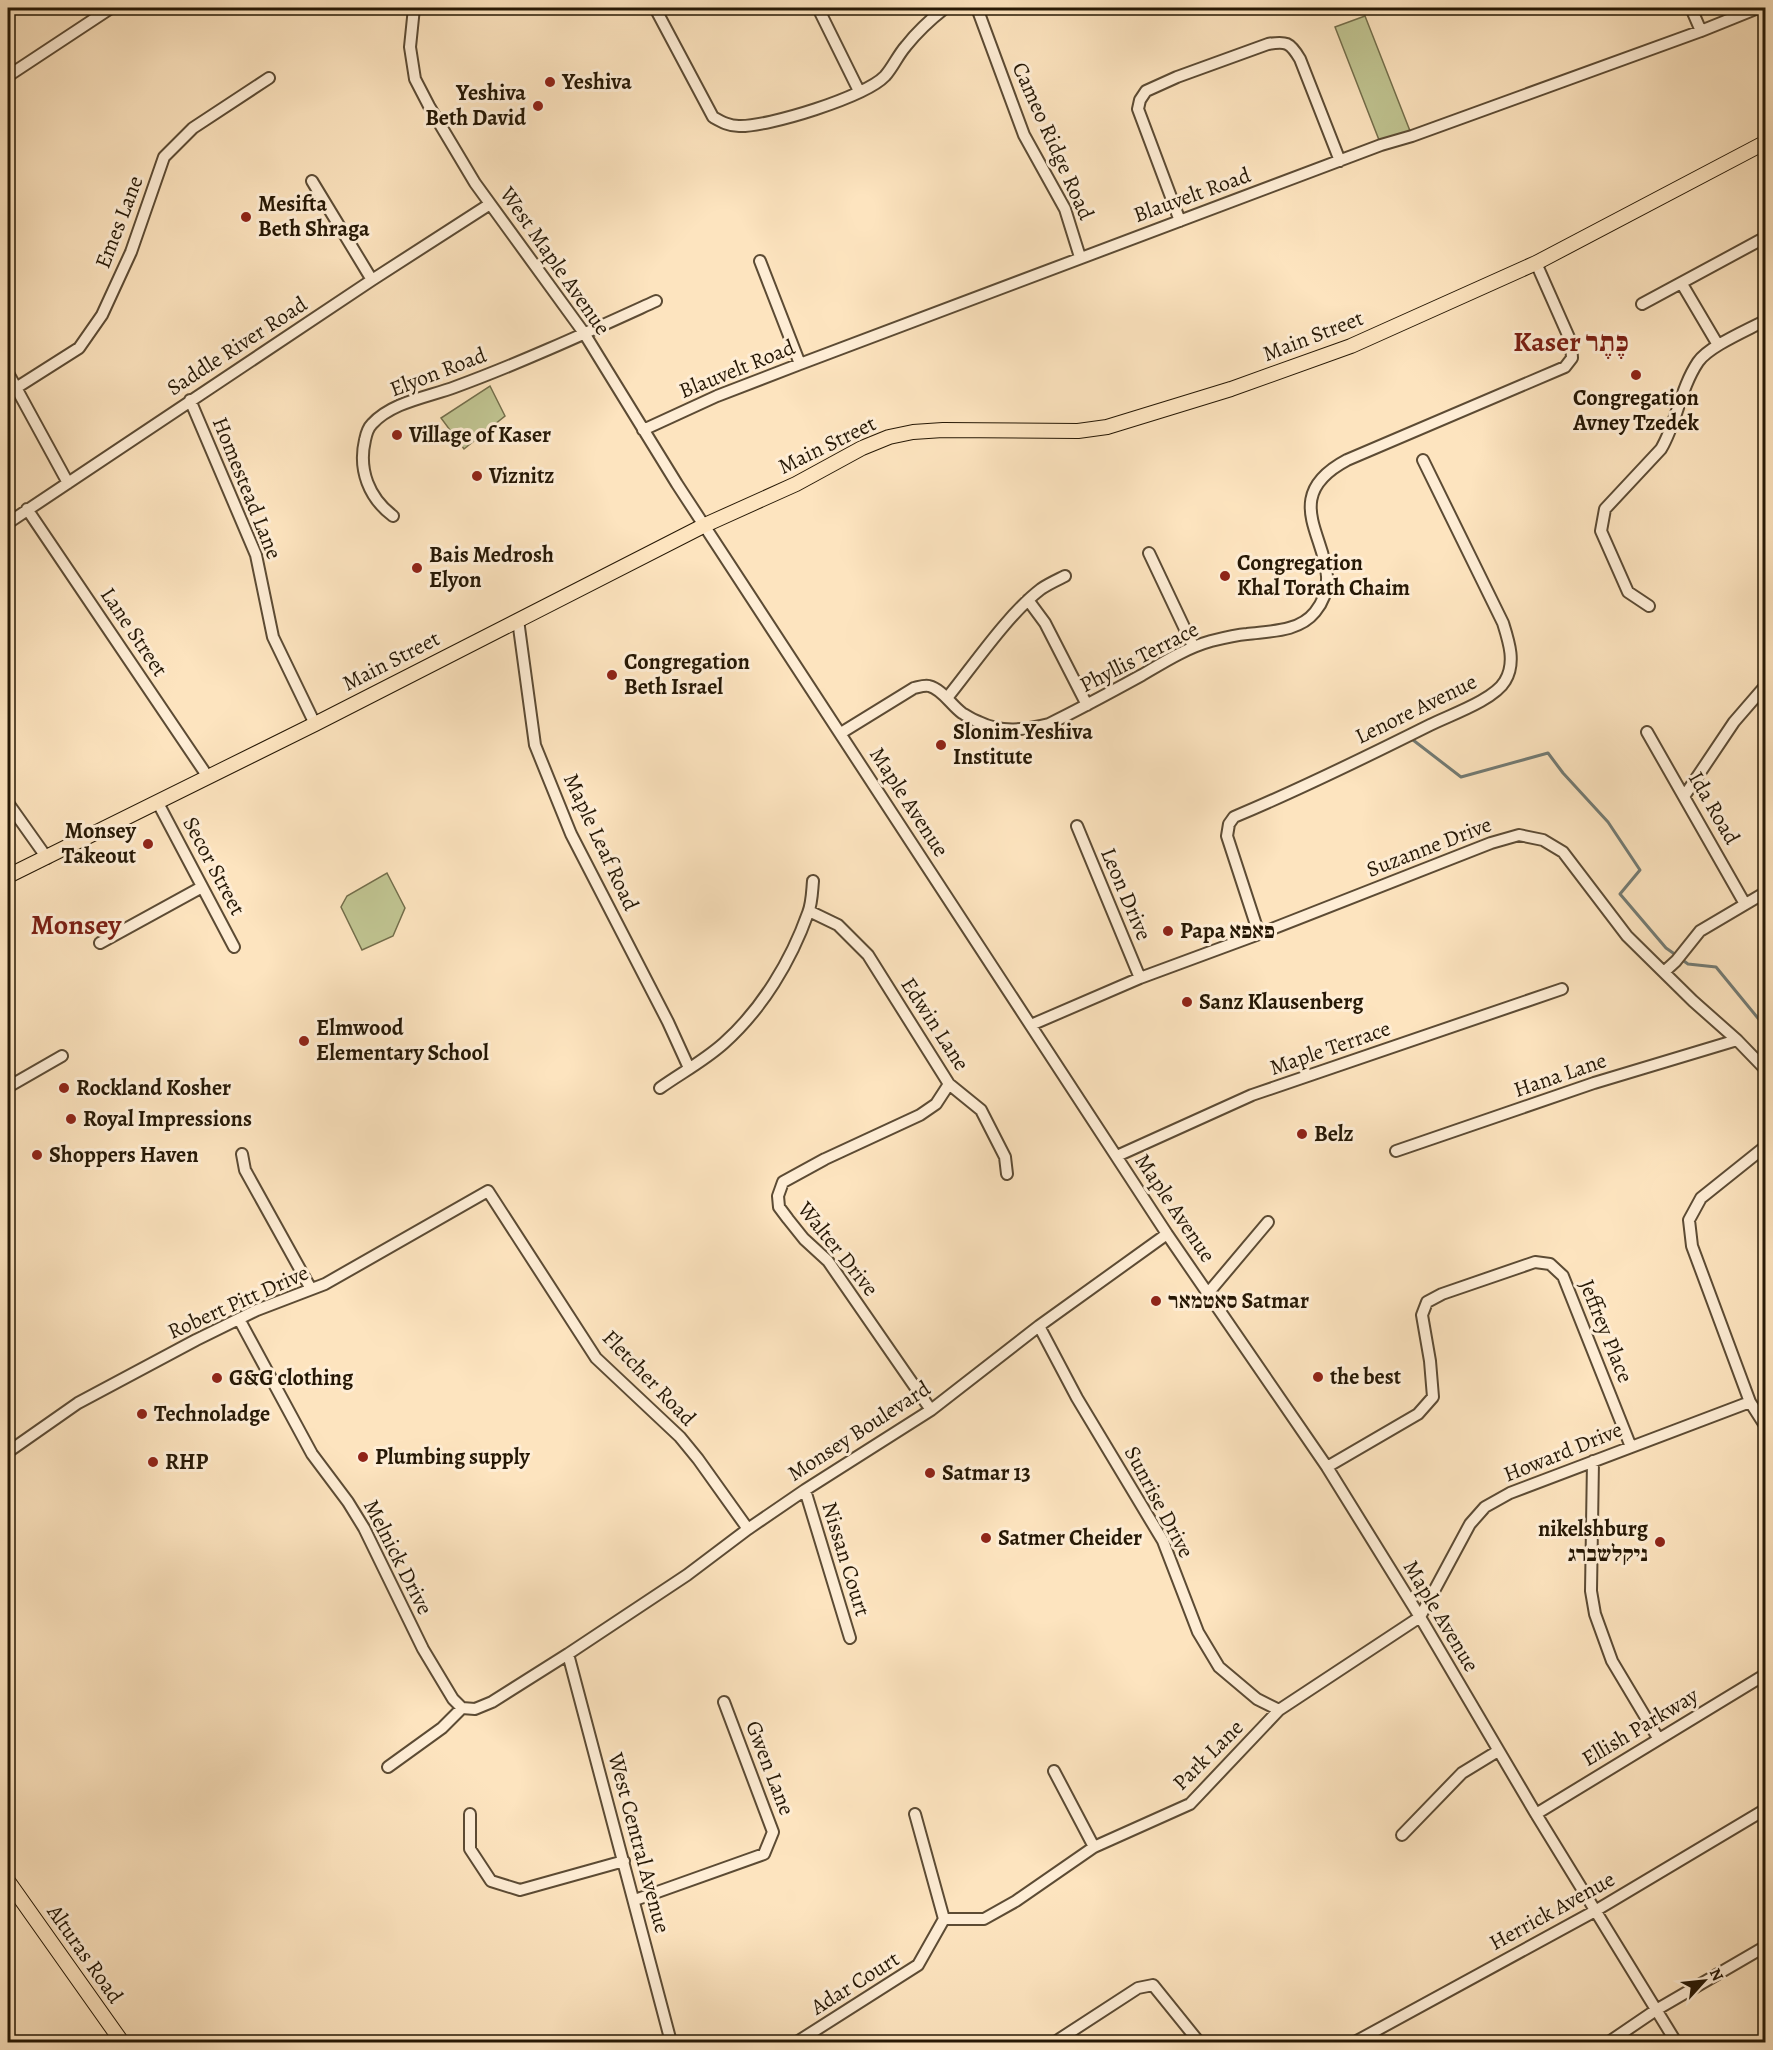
<svg xmlns="http://www.w3.org/2000/svg" width="1773" height="2050" font-family="Alegreya,'Frank Ruhl Libre',serif">
<rect width="100%" height="100%" fill="#fde4bf"/>
<filter id="stains"><feTurbulence type="fractalNoise" baseFrequency=".00333" numOctaves="4"/><feColorMatrix values="0 0 0 0 .2 0 0 0 0 .09 0 0 0 0 .02 0 0 0 .5 -.17"/></filter>
<radialGradient id="worn" r=".72"><stop offset=".6" stop-color="#630" stop-opacity="0"/><stop offset="1" stop-color="#630" stop-opacity=".3"/></radialGradient>
<path fill="#c0c491" stroke="#736e4b" stroke-width="1.5" d="M1365 16 1412 136 1381 145 1335 27Z
M490 386 505 416 464 449 441 418Z
M387 873 405 908 393 936 362 950 341 907 347 896Z"/>
<g fill="none" stroke-linecap="round" stroke-linejoin="round">
<path stroke="#727a73" stroke-width="3" d="M1413 740 1461 777 1548 753 1563 773 1608 822 1640 870 1620 894 1666 948 1676 955
M1681 959 1688 964 1716 967 1766 1028"/>
<defs>
<path id="minor" d="M414 8 410 47 415 79 429 106 475 183 584 333 677 484 1167 1234 1327 1467 1420 1617 1536 1814 1676 2042
M655 8 713 117C722 122 729 126 739 126 768 127 865 97 885 76 893 67 898 55 906 46 917 32 931 19 945 8
M818 8 859 91
M977 8 1024 135 1065 209 1080 257
M1691 8 1701 31
M8 76 111 8
M312 181 372 280
M1180 221 1138 109 1140 100 1146 91 1177 77 1268 44C1286 41 1290 42 1300 59L1340 161
M760 261 800 364
M1682 284 1718 345
M1642 304 1766 237
M8 373 68 483
M16 388 79 348 102 315 131 252 164 157 193 128 269 78
M190 400 256 555 273 637 315 724
M643 430 717 396 800 364 1381 145 1412 136 1701 31 1758 8
M27 509 208 777
M393 516C369 498 358 470 365 440 366 435 368 428 372 424 392 402 428 397 455 387 523 362 590 331 656 301
M8 523 372 280 490 204
M1149 553 1193 646
M1028 600 1045 623 1087 705
M1649 606 1628 592 1601 531 1605 509 1661 449C1677 422 1680 389 1698 362 1709 346 1748 330 1766 320
M518 620 535 745 571 834 668 1022 689 1068
M947 698C973 666 1008 614 1041 589 1048 584 1057 580 1065 576
M1647 732 1745 904
M841 733 914 688C919 687 924 685 929 686 942 689 951 705 962 713 967 716 973 720 979 722 1001 733 1025 730 1049 724 1080 709 1111 692 1142 675 1164 662 1186 648 1211 641 1223 638 1235 635 1247 634 1270 631 1299 632 1315 612 1359 558 1262 505 1347 460L1565 367 1572 358 1571 342 1536 263
M1685 795 1734 722 1766 685
M8 803 47 858
M158 803 234 947
M1077 826 1140 978
M809 911 838 925 868 955 949 1084 981 1110 1005 1157 1007 1174
M1259 934 1227 836 1229 824 1234 817C1301 789 1366 757 1430 725 1450 715 1494 700 1505 681 1516 663 1509 642 1503 623L1423 460
M100 943 202 887
M1664 972 1676 961 1700 931 1766 892
M1031 1025 1140 978 1259 934 1491 843 1519 835 1543 840 1563 852 1627 936 1693 1001 1737 1040 1766 1070
M8 1087 62 1056
M660 1088C681 1073 704 1061 724 1043 762 1009 791 961 808 913 812 903 812 892 813 881
M1396 1151 1594 1083 1737 1040
M242 1154 245 1170 311 1289
M1117 1156 1252 1095 1562 989
M1209 1292 1268 1222
M239 1319 312 1454 348 1502 364 1528 423 1649 453 1699 462 1708 475 1709 492 1702 568 1654 687 1575 748 1529 805 1490 931 1410 1039 1326 1167 1234
M1039 1326 1077 1398 1163 1541 1198 1632 1219 1667 1257 1699 1279 1710
M1750 1402 1692 1246 1689 1220 1701 1198 1766 1146
M931 1410 828 1261 804 1239 788 1219 779 1207 778 1196 783 1182 825 1159 920 1115 936 1104 949 1084
M8 1452 78 1403 196 1340 257 1310 325 1284 488 1191 596 1358 680 1437 698 1459 748 1529
M1593 1461 1591 1591 1595 1614 1612 1661 1658 1738
M1327 1467 1418 1414 1433 1397 1430 1361 1422 1315 1427 1302 1442 1294 1535 1262 1550 1264 1563 1276 1631 1447
M805 1490 850 1638
M568 1654 671 2042
M388 1767 442 1728 462 1708
M1054 1771 1094 1847
M470 1814V1849L491 1881 520 1890 624 1861
M1536 1814 1766 1674
M1402 1835 1462 1773 1498 1751
M635 1900 764 1854 773 1832 724 1702
M944 1919H984L1016 1901 1094 1847 1190 1804 1279 1710 1420 1617 1470 1524 1485 1507 1510 1493 1750 1402 1766 1427
M797 2042 918 1965 944 1919 915 1814
M1055 2042 1138 1988 1153 1985 1199 2042
M1355 2042 1595 1911 1766 1809
M1609 2042 1656 2010 1766 1946"/>
<path id="major" d="M8 876 315 724 705 525 796 484 862 448 889 437 913 432 943 430 1078 431 1107 427 1231 389 1351 346 1536 263 1766 142
M8 1881 122 2042"/>
</defs>
<use href="#minor" stroke="#5c4b34" stroke-width="14"/>
<use href="#major" stroke="#261805" stroke-width="16"/>
<use href="#minor" stroke="#feedd5" stroke-width="10"/>
<use href="#major" stroke="#fde4bf" stroke-width="14"/>
</g>
<g fill="#8f2418" stroke="#feedd5" stroke-width="2">
<circle cx="550" cy="82" r="6"/>
<circle cx="538" cy="106" r="6"/>
<circle cx="246" cy="217" r="6"/>
<circle cx="1636" cy="375" r="6"/>
<circle cx="397" cy="435" r="6"/>
<circle cx="477" cy="476" r="6"/>
<circle cx="417" cy="568" r="6"/>
<circle cx="1225" cy="576" r="6"/>
<circle cx="612" cy="675" r="6"/>
<circle cx="941" cy="745" r="6"/>
<circle cx="148" cy="844" r="6"/>
<circle cx="1168" cy="931" r="6"/>
<circle cx="1187" cy="1002" r="6"/>
<circle cx="304" cy="1041" r="6"/>
<circle cx="64" cy="1088" r="6"/>
<circle cx="71" cy="1119" r="6"/>
<circle cx="1302" cy="1134" r="6"/>
<circle cx="37" cy="1155" r="6"/>
<circle cx="1156" cy="1301" r="6"/>
<circle cx="1318" cy="1377" r="6"/>
<circle cx="217" cy="1378" r="6"/>
<circle cx="142" cy="1414" r="6"/>
<circle cx="363" cy="1457" r="6"/>
<circle cx="153" cy="1462" r="6"/>
<circle cx="930" cy="1473" r="6"/>
<circle cx="986" cy="1538" r="6"/>
<circle cx="1660" cy="1542" r="6"/>
</g>
<g text-anchor="middle" dominant-baseline="central" stroke-width="6" stroke-linejoin="round" paint-order="stroke">
<g font-size="22" font-weight="bold" fill="#261805" stroke="#feedd5" text-anchor="start">
<text x="562" y="82">Yeshiva</text>
<text x="526" y="93" text-anchor="end">Yeshiva<tspan x="526" dy="25">Beth David</tspan></text>
<text x="258" y="204">Mesifta<tspan x="258" dy="25">Beth Shraga</tspan></text>
<text x="1636" y="398" text-anchor="middle">Congregation<tspan x="1636" dy="25">Avney Tzedek</tspan></text>
<text x="409" y="435">Village of Kaser</text>
<text x="489" y="476">Viznitz</text>
<text x="429" y="555">Bais Medrosh<tspan x="429" dy="25">Elyon</tspan></text>
<text x="1237" y="563">Congregation<tspan x="1237" dy="25">Khal Torath Chaim</tspan></text>
<text x="624" y="662">Congregation<tspan x="624" dy="25">Beth Israel</tspan></text>
<text x="953" y="732">Slonim Yeshiva<tspan x="953" dy="25">Institute</tspan></text>
<text x="136" y="831" text-anchor="end">Monsey<tspan x="136" dy="25">Takeout</tspan></text>
<text x="1180" y="931">Papa פאפא</text>
<text x="1199" y="1002">Sanz Klausenberg</text>
<text x="316" y="1028">Elmwood<tspan x="316" dy="25">Elementary School</tspan></text>
<text x="76" y="1088">Rockland Kosher</text>
<text x="83" y="1119">Royal Impressions</text>
<text x="1314" y="1134">Belz</text>
<text x="49" y="1155">Shoppers Haven</text>
<text x="1168" y="1301">סאטמאר Satmar</text>
<text x="1330" y="1377">the best</text>
<text x="229" y="1378">G&amp;G clothing</text>
<text x="154" y="1414">Technoladge</text>
<text x="375" y="1457">Plumbing supply</text>
<text x="165" y="1462">RHP</text>
<text x="942" y="1473">Satmar 13</text>
<text x="1648" y="1529" text-anchor="end">nikelshburg<tspan x="1648" dy="25">ניקלשברג</tspan></text>
<text x="998" y="1538">Satmer Cheider</text>
</g>
<g font-size="22" fill="#261805" stroke="#feedd5">
<text transform="translate(1053 141) rotate(66)">Cameo Ridge Road</text>
<text transform="translate(1192 195) rotate(-20)">Blauvelt Road</text>
<text transform="translate(119 222) rotate(-69)">Emes Lane</text>
<text transform="translate(555 261) rotate(55)">West Maple Avenue</text>
<text transform="translate(1313 336) rotate(-21)">Main Street</text>
<text transform="translate(237 346) rotate(-33)">Saddle River Road</text>
<text transform="translate(737 369) rotate(-22)">Blauvelt Road</text>
<text transform="translate(438 372) rotate(-21)">Elyon Road</text>
<text transform="translate(827 445) rotate(-26)">Main Street</text>
<text transform="translate(247 488) rotate(68)">Homestead Lane</text>
<text transform="translate(134 632) rotate(56)">Lane Street</text>
<text transform="translate(1139 657) rotate(-27)">Phyllis Terrace</text>
<text transform="translate(391 661) rotate(-27)">Main Street</text>
<text transform="translate(1416 709) rotate(-26)">Lenore Avenue</text>
<text transform="translate(909 802) rotate(57)">Maple Avenue</text>
<text transform="translate(1714 808) rotate(60)">Ida Road</text>
<text transform="translate(601 842) rotate(65)">Maple Leaf Road</text>
<text transform="translate(1429 847) rotate(-21)">Suzanne Drive</text>
<text transform="translate(214 866) rotate(62)">Secor Street</text>
<text transform="translate(1126 894) rotate(67)">Leon Drive</text>
<text transform="translate(935 1024) rotate(57)">Edwin Lane</text>
<text transform="translate(1330 1048) rotate(-19)">Maple Terrace</text>
<text transform="translate(1560 1075) rotate(-19)">Hana Lane</text>
<text transform="translate(1175 1208) rotate(56)">Maple Avenue</text>
<text transform="translate(838 1249) rotate(51)">Walter Drive</text>
<text transform="translate(238 1302) rotate(-24)">Robert Pitt Drive</text>
<text transform="translate(1606 1331) rotate(68)">Jeffrey Place</text>
<text transform="translate(649 1378) rotate(46)">Fletcher Road</text>
<text transform="translate(859 1431) rotate(-33)">Monsey Boulevard</text>
<text transform="translate(1563 1452) rotate(-22)">Howard Drive</text>
<text transform="translate(1159 1502) rotate(62)">Sunrise Drive</text>
<text transform="translate(398 1557) rotate(63)">Melnick Drive</text>
<text transform="translate(846 1559) rotate(73)">Nissan Court</text>
<text transform="translate(1441 1616) rotate(59)">Maple Avenue</text>
<text transform="translate(1640 1727) rotate(-31)">Ellish Parkway</text>
<text transform="translate(1208 1755) rotate(-45)">Park Lane</text>
<text transform="translate(770 1768) rotate(69)">Gwen Lane</text>
<text transform="translate(639 1843) rotate(75)">West Central Avenue</text>
<text transform="translate(1552 1911) rotate(-29)">Herrick Avenue</text>
<text transform="translate(85 1954) rotate(55)">Alturas Road</text>
<text transform="translate(855 1983) rotate(-32)">Adar Court</text>
</g>
<g font-size="28" font-weight="bold" fill="#7a1f14" stroke="#feedd5">
<text x="1571" y="342">Kaser כֶּתֶר</text>
<text x="76" y="925">Monsey</text>
</g>
</g>
<rect width="1773" height="2050" fill="none" stroke="#fde4bf" stroke-width="30"/>
<rect x="9" y="9" width="1755" height="2032" fill="none" stroke="#261805" stroke-width="3"/>
<rect x="15" y="15" width="1743" height="2020" fill="none" stroke="#261805" stroke-width="1.5"/>
<g transform="translate(1704 1981) rotate(63)" stroke="#feedd5" stroke-width="4.5" paint-order="stroke">
<path d="M0-4.5L10 22L0 15L-10 22Z" fill="#261805"/>
<text y="-9" font-size="16" font-weight="bold" text-anchor="middle" fill="#261805">N</text>
</g>
<rect width="100%" height="100%" filter="url(#stains)"/>
<rect width="100%" height="100%" fill="url(#worn)"/>
</svg>
